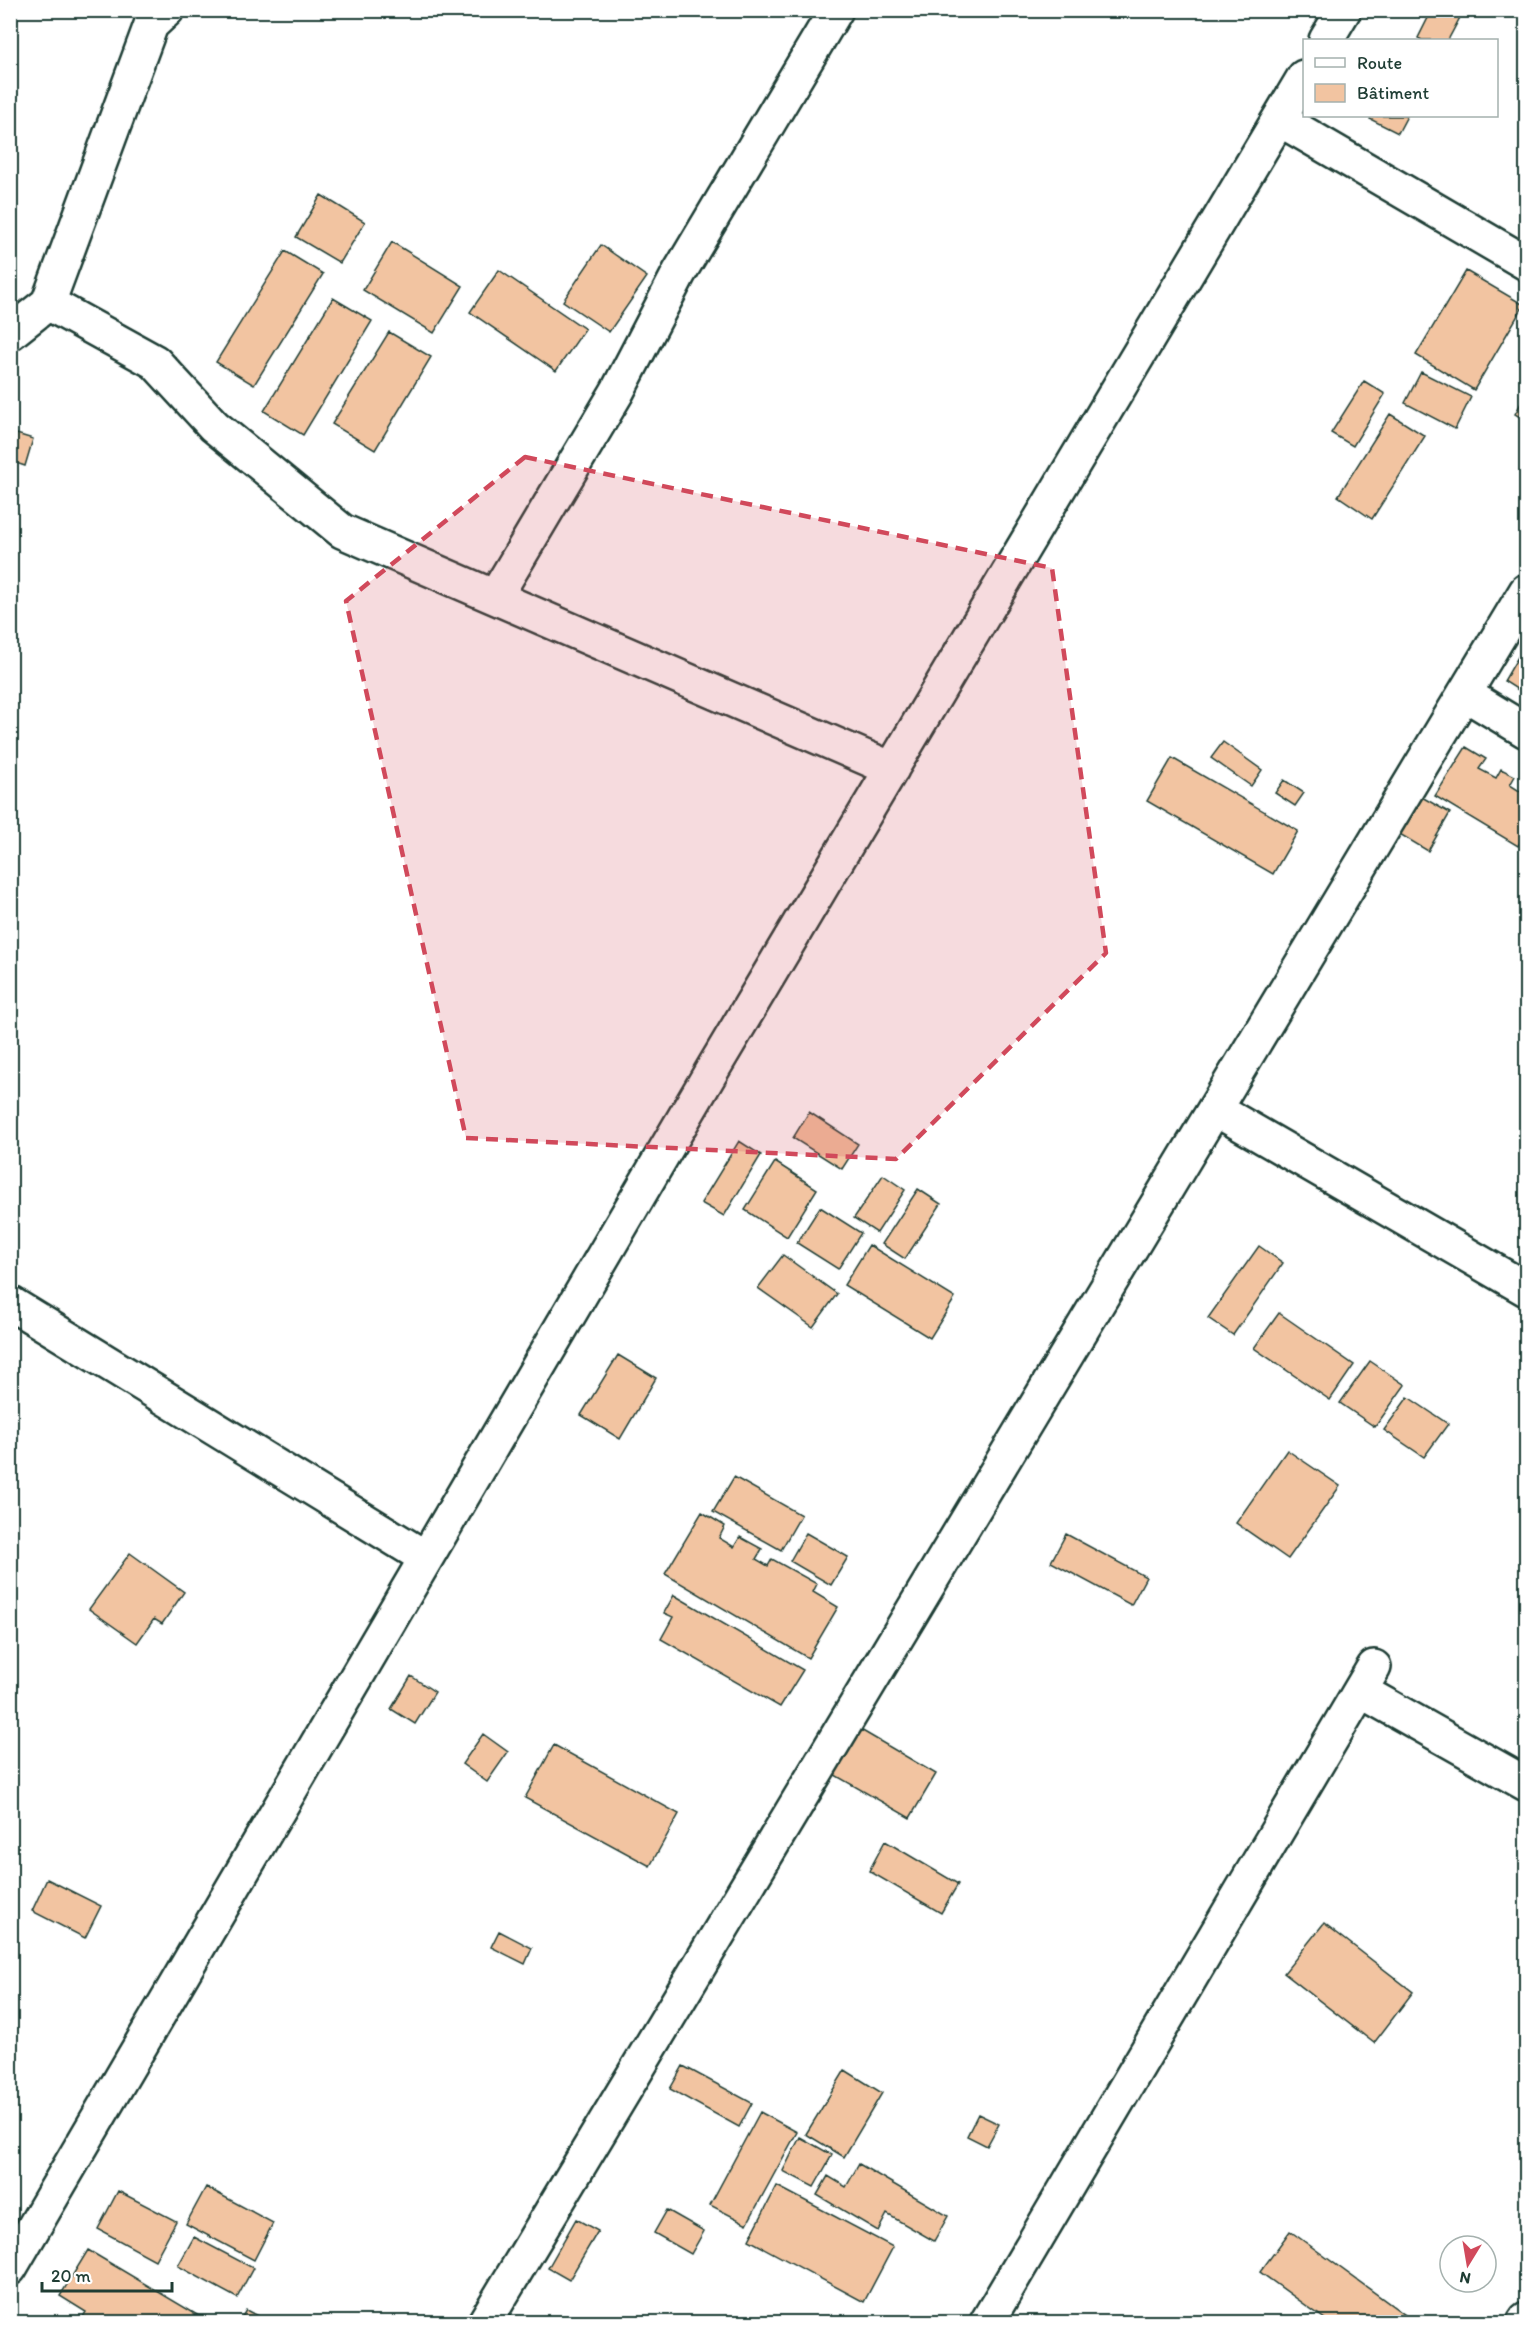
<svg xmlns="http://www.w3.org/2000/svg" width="1537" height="2333" font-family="Itim,sans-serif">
<rect width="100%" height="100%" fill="#fff"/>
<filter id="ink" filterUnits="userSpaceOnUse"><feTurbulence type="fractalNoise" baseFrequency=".0167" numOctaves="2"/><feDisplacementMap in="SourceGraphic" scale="12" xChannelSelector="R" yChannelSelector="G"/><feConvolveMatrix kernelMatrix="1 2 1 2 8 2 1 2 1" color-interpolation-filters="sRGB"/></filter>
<g filter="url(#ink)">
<path fill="#f2c4a1" stroke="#1f3d34" stroke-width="1.5" d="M1432 10H1464L1448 40H1422L1418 38Z
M1372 116H1407L1398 133 1370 119Z
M321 195 365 222 340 263 296 237Z
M392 242 463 286 434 333 363 290Z
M601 245 647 277 609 332 563 301Z
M285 251 323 274 254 385 216 362Z
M499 270 585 329 556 371 470 312Z
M1466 271 1524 305 1474 390 1416 355Z
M333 298 372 321 303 435 264 411Z
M389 332 431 357 375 450 332 424Z
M1421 372 1471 397 1455 429 1405 403Z
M1364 381 1385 394 1353 446 1331 433Z
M1526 394V421L1515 414Z
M1390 414 1425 436 1372 519 1338 496Z
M10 432 33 439 25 466 10 461Z
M1526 643V695L1504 681Z
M1223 742 1262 770 1251 786 1211 758Z
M1466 747 1486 759 1479 769 1496 778 1501 769 1515 776 1510 785 1526 795V831L1518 846 1435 796Z
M1172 758 1298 831 1273 874 1147 801Z
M1284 780 1304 793 1295 806 1275 793Z
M1420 796 1450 813 1428 851 1398 833Z
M809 1112 858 1144 842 1169 793 1138Z
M739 1141 761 1155 724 1216 701 1203Z
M775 1162 817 1189 787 1237 745 1210Z
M883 1175 905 1190 877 1233 854 1218Z
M918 1189 941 1204 905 1259 882 1244Z
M820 1207 861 1233 838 1269 797 1243Z
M869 1245 955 1298 930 1338 844 1285Z
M1259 1246 1283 1263 1233 1335 1208 1318Z
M783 1255 837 1294 813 1327 758 1288Z
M1279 1313 1354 1365 1330 1400 1254 1348Z
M618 1355 656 1378 620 1439 581 1415Z
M1370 1361 1405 1385 1375 1427 1340 1403Z
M1408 1397 1448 1424 1424 1457 1384 1430Z
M1287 1450 1340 1486 1288 1559 1236 1523Z
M734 1477 801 1515 781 1550 713 1512Z
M702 1512 725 1526 719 1538 734 1547 740 1537 762 1549 756 1559 768 1566 772 1559 817 1584 813 1592 838 1607 808 1658 665 1574Z
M806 1533 848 1557 831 1585 790 1561Z
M1066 1534 1146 1577 1131 1605 1051 1562Z
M130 1553 184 1592 162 1624 154 1619 137 1643 89 1609Z
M674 1595 803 1670 780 1707 661 1639 673 1617 664 1613Z
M411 1676 435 1692 415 1724 391 1709Z
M854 1726 936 1774 910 1818 828 1771Z
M483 1734 508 1752 487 1782 462 1764Z
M554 1745 679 1814 650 1866 525 1798Z
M885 1841 958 1884 941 1913 869 1871Z
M47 1879 101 1906 85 1938 32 1911Z
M1324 1923 1413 1992 1374 2043 1284 1973Z
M499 1931 532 1948 525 1964 491 1947Z
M683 2066 752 2103 739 2127 670 2089Z
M845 2070 882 2093 844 2157 806 2134Z
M760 2112 797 2132 747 2224 710 2205Z
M978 2114 999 2124 987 2146 967 2136Z
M800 2137 832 2155 814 2187 783 2171Z
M859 2164 948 2216 934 2241 887 2214 878 2231 817 2195 828 2176 846 2187Z
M777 2186 893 2247 864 2302 749 2240Z
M206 2187 273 2223 254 2260 186 2224Z
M118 2191 176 2221 155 2260 98 2229Z
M667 2210 704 2231 691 2254 654 2233Z
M576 2219 598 2231 569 2280 548 2268Z
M1290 2231 1405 2315 1399 2322H1329L1260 2272Z
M194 2237 253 2268 237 2298 178 2266Z
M88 2250 209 2322H80L86 2312 60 2296Z
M246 2310 269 2322H239Z"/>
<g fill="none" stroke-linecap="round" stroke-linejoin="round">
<defs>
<path id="street" d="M1326 40 1344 10
M1279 119 1526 263
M48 303 151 25 167 10
M10 333 48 303 155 362 214 426 342 531 892 769
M495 597 617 392 679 273 836 10
M1465 694 1526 731
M1215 1109 1526 1289
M10 1303 426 1558
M1361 1691 1526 1784
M10 2268 714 1067 1304 77
M485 2322 1526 591
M987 2322 1374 1667
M1524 2322 1526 2319"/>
</defs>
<use href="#street" stroke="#1f3d34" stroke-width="38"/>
<use href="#street" stroke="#fff" stroke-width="33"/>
</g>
</g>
<path fill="#d1495b" fill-opacity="0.2" stroke="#d1495b" stroke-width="4.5" stroke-dasharray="12 8" stroke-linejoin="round" d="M525 457 1052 568 1106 953 896 1159 466 1138 346 601Z"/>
<rect width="1537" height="2333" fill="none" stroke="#fff" stroke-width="36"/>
<rect x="18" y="18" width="1501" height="2297" fill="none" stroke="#1f3d34" stroke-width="2" filter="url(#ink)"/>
<rect x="1303" y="39" width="195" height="78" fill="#ffffff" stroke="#a5b1ae" stroke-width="1.5"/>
<rect x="1315" y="58" width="30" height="9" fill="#ffffff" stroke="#a5b1ae" stroke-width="1.5"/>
<text x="1357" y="69" font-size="18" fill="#1f3d34">Route</text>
<rect x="1315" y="84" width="30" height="18" fill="#f2c4a1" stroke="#a5b1ae" stroke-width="1.5"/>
<text x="1357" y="99" font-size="18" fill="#1f3d34">Bâtiment</text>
<g transform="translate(1468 2264) rotate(191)"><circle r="28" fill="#ffffff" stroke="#a5b1ae" stroke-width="1.5"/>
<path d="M0-4.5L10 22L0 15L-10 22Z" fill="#d1495b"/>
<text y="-9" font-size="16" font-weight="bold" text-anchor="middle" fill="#1f3d34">N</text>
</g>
<path d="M42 2282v9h130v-9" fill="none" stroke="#1f3d34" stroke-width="3"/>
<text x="51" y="2282" font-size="18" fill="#1f3d34" stroke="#ffffff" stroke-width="4.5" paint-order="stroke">20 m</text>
</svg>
